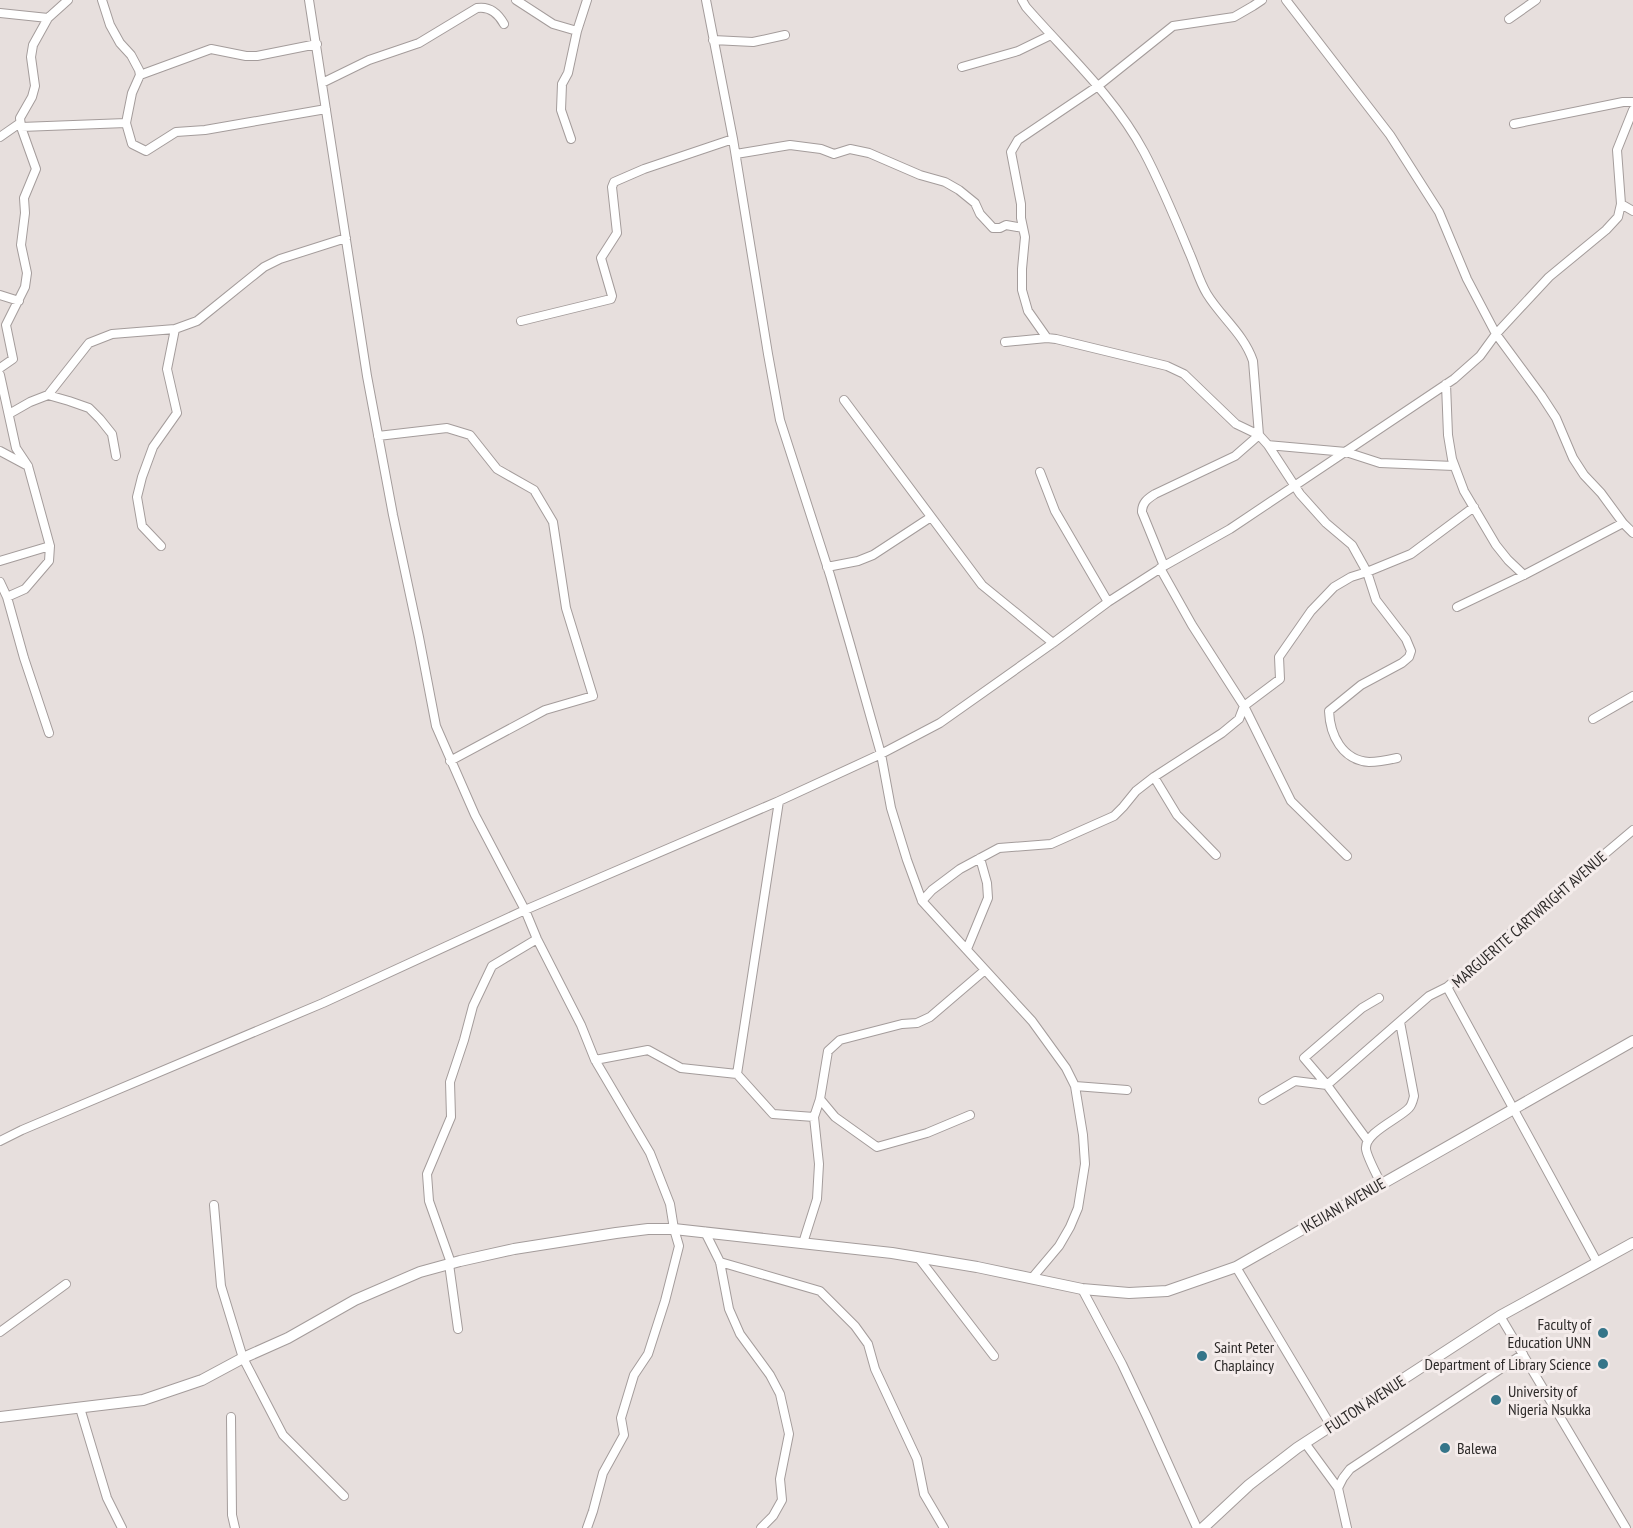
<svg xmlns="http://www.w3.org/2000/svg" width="1633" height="1528" font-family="'PT Sans Narrow',sans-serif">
<rect width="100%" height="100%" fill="#e7dfdd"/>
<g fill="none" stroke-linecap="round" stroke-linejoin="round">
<defs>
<path id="minor" d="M102 0 110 25 120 43 131 55 139 70 140 75 132 93 126 123 132 144 146 151 176 132 205 130 326 109
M309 0 367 376 393 515 419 637 436 726 475 815 525 910 537 939 581 1025 595 1060 650 1153 670 1204 674 1229 679 1246 665 1301 648 1354 634 1375 621 1418 624 1435 603 1473 593 1511 587 1528
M516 0 553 24 577 31
M706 0 733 139 768 354 780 420 830 575 850 644 881 754 891 808 907 860 922 901 1032 1021 1066 1068 1075 1086 1083 1135 1085 1164 1078 1208 1070 1227 1059 1246 1032 1278
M1022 0 1026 7C1067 54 1114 96 1144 152 1161 184 1175 218 1189 252 1195 265 1199 281 1207 294 1221 317 1244 334 1253 361L1259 435
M1286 0 1390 135 1439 212 1467 279 1496 334 1549 277 1606 230 1618 217 1621 204 1617 150 1633 110
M0 13 48 18
M1509 19 1536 0
M713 40 753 42 785 35
M962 67 1018 51 1051 35
M140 75 211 49 246 56H257L317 44
M322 83 369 60 419 43 477 8C490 6 498 13 504 24
M1514 124 1623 102H1633
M21 127 126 123
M0 137 20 123
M571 139 561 110 562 84 568 73 577 31 587 0
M736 154 790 145 821 149 834 154 850 149 869 153 920 175 945 182 959 190 975 203 980 214 993 228H1000L1006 225 1023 228
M1621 204 1633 211
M0 295 19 301
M521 321 611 299 612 296 601 258 617 233 612 187 614 182 644 169 733 139
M1047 338 1028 311 1022 290V269L1025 237 1021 218V204L1011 152 1018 140 1098 86 1173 26 1234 17 1253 6 1262 0
M1005 342 1047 338 1056 339 1167 366 1184 374 1236 424 1259 435 1268 445 1300 494 1326 523 1352 545 1367 572 1376 600 1406 639 1411 651 1409 657 1402 663 1361 685 1329 711C1330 735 1342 760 1369 762 1378 762 1388 760 1397 758
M0 368 13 359 6 325 25 287 27 273 21 245 25 213 24 198 36 169 21 127 20 118 32 97 35 86 31 57 33 45 48 18 68 0
M0 375 16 448 28 466 50 546 49 561 25 589 7 597
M1446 384 1448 435 1452 459 1464 491 1496 545 1508 560 1524 575
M48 395 89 343 112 334 175 329 197 321 264 267 280 259 346 238
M844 400 982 585 1053 643
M9 414 30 402 48 395 69 401 89 408 100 419 112 434 116 456
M378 436 447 428 470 435 497 469 534 490 553 522 566 608 593 696 545 710 450 761
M1268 445 1346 452 1380 463 1454 466
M0 451 28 466
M1040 472 1055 511 1108 602
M161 546 142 526 137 497 142 477 153 447 177 413 167 369 175 329
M0 561 50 546
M1164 566 1142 512C1142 503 1147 499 1155 494L1235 456 1259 435
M827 567 858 561 873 555 931 517
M1160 568 1192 625 1244 706 1291 801 1347 856
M0 582 7 597 24 658 49 733
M1457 607 1524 575 1623 523
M1593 719 1633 696
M1154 777 1177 815 1216 855
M922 901 932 890 960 869 999 848 1051 844 1114 816 1123 807 1136 791 1154 777 1222 733 1239 719 1244 706 1280 679 1279 657 1311 611 1334 587 1351 577 1367 572 1411 554 1474 507
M967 949 988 898 987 883 980 858
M1447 987 1597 1262
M595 1060 648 1050 681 1068 737 1074 773 1114 814 1117
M737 1074 779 801
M1075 1086 1127 1090
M820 1099 835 1117 877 1147 927 1133 970 1115
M1263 1100 1295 1081 1327 1085 1429 996 1447 987 1633 830
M0 1141 22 1130 323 1003 525 910 779 801 881 754 940 723 1053 643 1108 602 1164 566 1230 529 1454 379 1480 356 1496 334 1541 395 1556 418 1573 458 1584 475 1601 493 1623 523 1633 533
M1368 1141 1327 1085 1304 1058 1362 1008 1379 998
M1381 1184C1377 1175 1367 1157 1366 1149 1364 1133 1399 1119 1409 1108 1412 1105 1413 1100 1414 1096L1400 1022
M214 1205 221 1286 243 1358 283 1435 344 1496
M705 1232 720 1262 729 1309 740 1334 770 1375 780 1394 789 1434 780 1479 782 1500 773 1516 761 1528
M803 1243 817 1199 819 1164 814 1117 820 1099 828 1051 840 1040 902 1024 917 1023 930 1017 985 970
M918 1257 994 1356
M720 1262 820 1291 855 1326 868 1344 875 1369 917 1459 924 1494 944 1528
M1236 1267 1331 1426
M1082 1289 1122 1364 1148 1419 1197 1528
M1500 1316 1626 1528
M458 1329 449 1264 451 1263 429 1201 427 1174 451 1117 450 1082 464 1040 473 1006 492 966 537 939
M0 1332 66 1284
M80 1408 107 1498 122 1528
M231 1417 232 1515 235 1528
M1305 1443 1338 1488
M1347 1528 1338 1488 1343 1478 1350 1469 1523 1354"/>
<path id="tertiary" d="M0 1417 143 1400 202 1380 243 1358 288 1338 355 1300 420 1272 460 1261 514 1249 616 1233 648 1229H674L892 1253 977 1267 1082 1289 1129 1293 1167 1291 1236 1267 1633 1041
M1203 1528 1249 1485 1297 1448 1500 1316 1633 1243"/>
</defs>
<use href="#minor" stroke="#a49c9b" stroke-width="10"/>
<use href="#tertiary" stroke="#a49c9b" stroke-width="12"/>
<use href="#minor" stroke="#fff" stroke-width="8"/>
<use href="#tertiary" stroke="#fff" stroke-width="10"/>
</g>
<g fill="#357589" stroke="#f4eceb" stroke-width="2">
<circle cx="1603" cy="1333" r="6"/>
<circle cx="1202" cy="1356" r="6"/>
<circle cx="1603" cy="1364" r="6"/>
<circle cx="1496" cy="1400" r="6"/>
<circle cx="1445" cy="1448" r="6"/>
</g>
<g text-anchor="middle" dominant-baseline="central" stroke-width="6" stroke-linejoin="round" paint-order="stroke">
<g font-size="16" fill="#2d2a29" stroke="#f4eceb">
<text transform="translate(1529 919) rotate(-41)">MARGUERITE CARTWRIGHT AVENUE</text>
<text transform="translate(1343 1205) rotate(-30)">IKEJIANI AVENUE</text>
<text transform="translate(1365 1404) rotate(-33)">FULTON AVENUE</text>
</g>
<g font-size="16" fill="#2d2a29" stroke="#f4eceb" text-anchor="start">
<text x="1591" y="1324" text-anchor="end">Faculty of<tspan x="1591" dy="18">Education UNN</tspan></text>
<text x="1214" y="1347">Saint Peter<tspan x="1214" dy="18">Chaplaincy</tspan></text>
<text x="1591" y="1364" text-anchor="end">Department of Library Science</text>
<text x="1508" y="1391">University of<tspan x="1508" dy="18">Nigeria Nsukka</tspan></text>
<text x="1457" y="1448">Balewa</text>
</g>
</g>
</svg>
